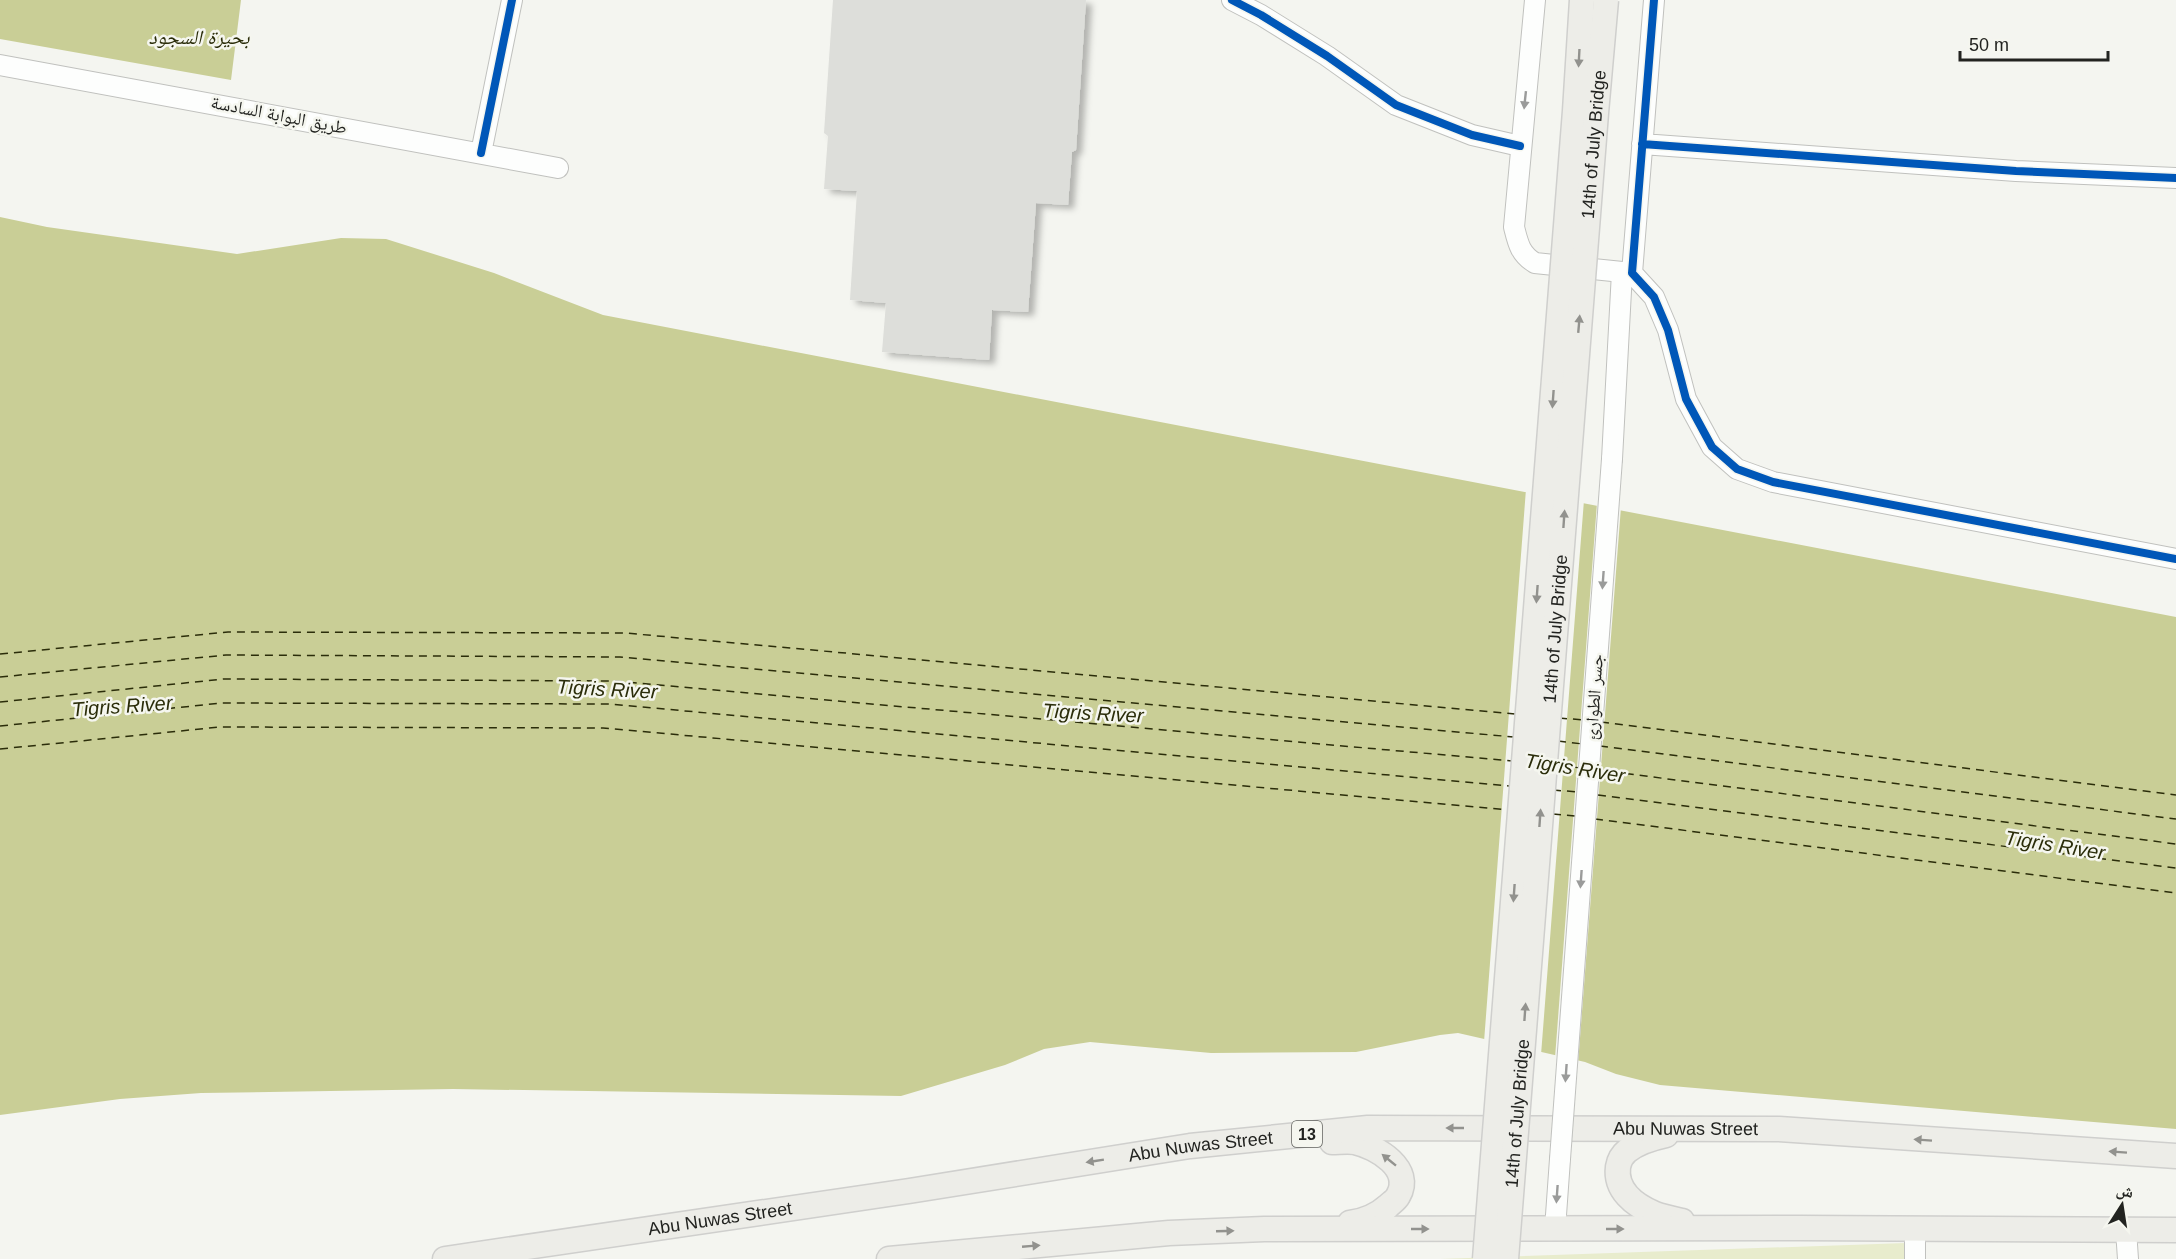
<svg xmlns="http://www.w3.org/2000/svg" width="2176" height="1259" font-family="Helvetica,'Noto Naskh Arabic',sans-serif">
<defs>
<filter id="shadow"><feDropShadow dx="6" dy="4" stdDeviation="3" flood-color="#0004"/></filter>
</defs>
<rect width="100%" height="100%" fill="#f4f5f0"/>
<path fill="#e8eccd" d="M1906 1243 1907 1259H1440Z"/>
<path fill="#c9ce96" d="M0 0H241L231 80 0 39Z
M0 217 47 227 237 254 341 238 386 239 494 273 603 315 2176 617V1129L1660 1085 1616 1074 1585 1062 1458 1033 1440 1035 1356 1052 1211 1053 1090 1042 1044 1049 1005 1065 901 1096 453 1089 201 1093 120 1099 0 1115Z"/>
<path fill="#f4f5f0" d="M1526 489 1584 500 1541 1055 1484 1042Z
M1597 503 1621 507 1578 1064 1555 1058Z"/>
<g fill="none" stroke-linecap="round" stroke-linejoin="round">
<path stroke="#2b2d0a" stroke-width="1.5" stroke-dasharray="8 6" stroke-linecap="butt" d="M0 654 228 632 625 633 1515 714
M0 677 226 655 620 657 1514 737
M0 702 224 679 614 681 1512 761
M1559 718 1584 720
M1601 722 2176 795
M0 726 222 703 609 704 1509 786
M1558 741 1583 744
M1600 746 2176 819
M0 749 220 727 603 728 1509 810
M1556 765 1581 768
M1598 770 2176 844
M1553 790 1578 792
M1598 795 2176 868
M1553 814 1575 816
M1595 819 2176 893"/>
</g>
<path fill="#dddeda" filter="url(#shadow)" d="M833 0H1086L1076 150 1072 152 1068 205 1036 203 1028 312 992 310 989 360 882 352 886 303 850 300 857 191 824 189 828 136 824 133Z"/>
<g fill="none" stroke-linecap="round" stroke-linejoin="round">
<defs>
<path id="minor" d="M1232 0 1261 15 1327 56 1396 105 1472 135 1520 146
M1535 0 1514 227C1518 243 1520 254 1535 263L1632 273
M1654 0 1632 273 1654 297 1668 330 1686 399 1712 447 1737 469 1773 482 2176 559
M0 65 558 168
M1642 144 2016 171 2176 178
M481 153 512 0
M1612 459 1622 272
M1915 1228V1259
M1555 1229 1560 1159
M2126 1230 2128 1259"/>
<g id="major">
<path d="M1666 1135C1652 1138 1638 1142 1627 1151 1622 1155 1619 1161 1618 1167 1615 1190 1634 1205 1655 1214 1663 1217 1673 1219 1682 1221"/>
<path d="M1332 1142C1339 1142 1348 1141 1355 1142 1377 1147 1414 1169 1398 1196 1396 1200 1391 1203 1388 1206 1377 1216 1365 1221 1350 1223"/>
<path id="s1" d="M445 1259 909 1191 1190 1146 1368 1128 1779 1129 2176 1156"/>
<path d="M889 1259 1169 1233 1264 1229 1800 1228 2176 1230"/>
</g>
</defs>
<use href="#minor" stroke="#c0c1be" stroke-width="22"/>
<use href="#major" stroke="#cfcfcd" stroke-width="27"/>
<use href="#minor" stroke="#fdfefd" stroke-width="20"/>
<use href="#major" stroke="#edede8" stroke-width="24"/>
<defs>
<path id="minor-bridge" d="M1560 1159 1612 459"/>
<g id="major-bridge">
<path d="M1485 1259 1575 111 1582 0"/>
<path id="s2" d="M1506 1259 1596 113 1606 0"/>
</g>
</defs>
<use href="#minor-bridge" stroke="#c0c1be" stroke-width="22" stroke-linecap="butt"/>
<use href="#major-bridge" stroke="#cfcfcd" stroke-width="27" stroke-linecap="butt"/>
<use href="#minor-bridge" stroke="#fdfefd" stroke-width="20"/>
<use href="#major-bridge" stroke="#edede8" stroke-width="24"/>
<defs>
<path id="cycleway" d="M1232 0 1261 15 1327 56 1396 105 1472 135 1520 146
M1654 0 1632 273 1654 297 1668 330 1686 399 1712 447 1737 469 1773 482 2176 559
M1642 144 2016 171 2176 178
M481 153 512 0"/>
</defs>
<use href="#cycleway" stroke="#f5f6ef" stroke-width="11"/>
<use href="#cycleway" stroke="#0057b8" stroke-width="8"/>
</g>
<defs><path id="oneway-solid" d="M-6-.8H1V-3.2L6.5 0L1 3.2V.8H-6Z" transform="scale(1.5)"/></defs>
<g fill="#92928e">
<use href="#oneway-solid" transform="translate(1579 58) rotate(93)"/>
<use href="#oneway-solid" transform="translate(1579 324) rotate(-85)"/>
<use href="#oneway-solid" transform="translate(1553 399) rotate(94)"/>
<use href="#oneway-solid" transform="translate(1564 519) rotate(-86)"/>
<use href="#oneway-solid" transform="translate(1537 594) rotate(94)"/>
<use href="#oneway-solid" transform="translate(1540 818) rotate(-86)"/>
<use href="#oneway-solid" transform="translate(1514 893) rotate(94)"/>
<use href="#oneway-solid" transform="translate(1525 1012) rotate(-86)"/>
<use href="#oneway-solid" transform="translate(1455 1128) rotate(-180)"/>
<use href="#oneway-solid" transform="translate(1923 1140) rotate(-176)"/>
<use href="#oneway-solid" transform="translate(2118 1152) rotate(-176)"/>
<use href="#oneway-solid" transform="translate(1389 1160) rotate(-141)"/>
<use href="#oneway-solid" transform="translate(1095 1161) rotate(171)"/>
<use href="#oneway-solid" transform="translate(1420 1229)"/>
<use href="#oneway-solid" transform="translate(1615 1229)"/>
<use href="#oneway-solid" transform="translate(1225 1231) rotate(-2)"/>
<use href="#oneway-solid" transform="translate(1031 1246) rotate(-5)"/>
</g>
<g fill="#9a9b9a">
<use href="#oneway-solid" transform="translate(1525 100) rotate(96)"/>
<use href="#oneway-solid" transform="translate(1603 580) rotate(94)"/>
<use href="#oneway-solid" transform="translate(1581 879) rotate(94)"/>
<use href="#oneway-solid" transform="translate(1566 1073) rotate(94)"/>
<use href="#oneway-solid" transform="translate(1557 1194) rotate(94)"/>
</g>
<g text-anchor="middle" dominant-baseline="central" stroke-width="5" stroke-linejoin="round" paint-order="stroke">
<rect fill="#f5f6ef" stroke="#61625e" stroke-width="1.5" x="1292" y="1121" width="30" height="26" rx="4.5"/>
<g font-size="16" font-weight="bold" fill="#222320">
<text x="1307" y="1134">13</text>
</g>
<g font-size="18" fill="#222320" stroke="#f5f6ef">
<text transform="translate(279 115) rotate(11)">طريق البوابة السادسة</text>
<text stroke="none"><textPath href="#s2" startOffset="1118">14th of July Bridge</textPath></text>
<text stroke="none"><textPath href="#s2" startOffset="632">14th of July Bridge</textPath></text>
<text transform="translate(1594 697) rotate(-86)">جسر الطوارئ</text>
<text stroke="none"><textPath href="#s2" startOffset="146">14th of July Bridge</textPath></text>
<text stroke="none"><textPath href="#s1" startOffset="1250">Abu Nuwas Street</textPath></text>
<text stroke="none"><textPath href="#s1" startOffset="764">Abu Nuwas Street</textPath></text>
<text stroke="none"><textPath href="#s1" startOffset="278">Abu Nuwas Street</textPath></text>
</g>
<g font-size="20" font-style="italic" fill="#2b2d0a" stroke="#f5f6ef">
<text x="199" y="37">بحيرة السجود</text>
<text transform="translate(607 689) rotate(3)">Tigris River</text>
<text transform="translate(122 706) rotate(-4)">Tigris River</text>
<text transform="translate(1093 713) rotate(3)">Tigris River</text>
<text transform="translate(1575 768) rotate(9)">Tigris River</text>
<text transform="translate(2055 845) rotate(9)">Tigris River</text>
</g>
</g>
<g transform="translate(2122 1205) rotate(12)" stroke="#f5f6ef" stroke-width="4.5" paint-order="stroke">
<path d="M0-4.5L10 22L0 15L-10 22Z" fill="#222320"/>
<text y="-9" font-size="16" font-weight="bold" text-anchor="middle" fill="#222320">ش</text>
</g>
<path d="M1960 51v9h148v-9" fill="none" stroke="#222320" stroke-width="3"/>
<text x="1969" y="51" font-size="18" fill="#222320" stroke="#f5f6ef" stroke-width="4.5" paint-order="stroke">50 m</text>
</svg>
